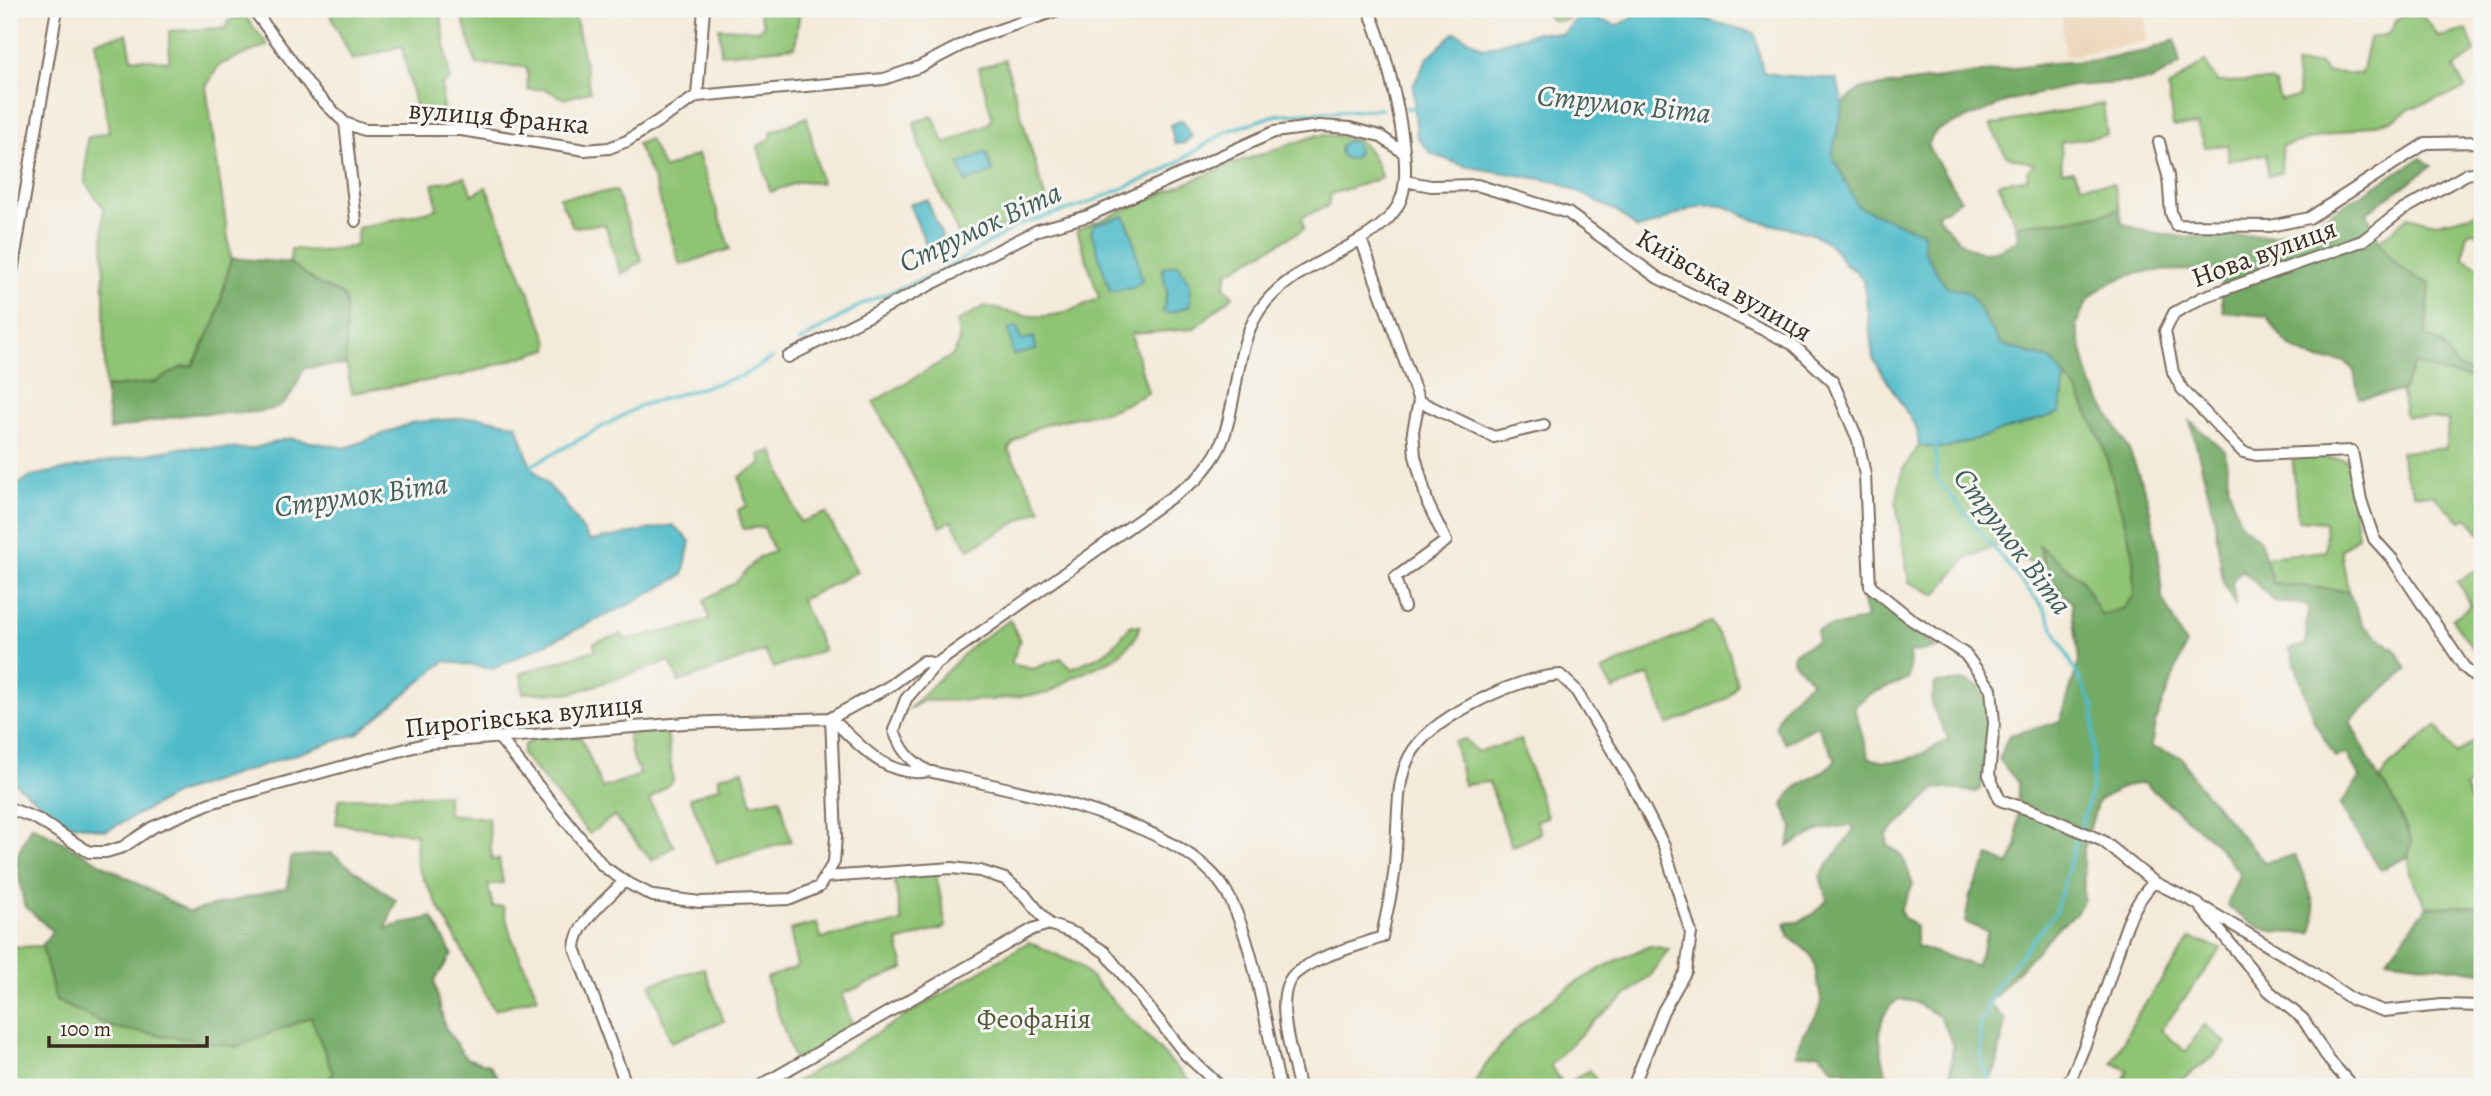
<svg xmlns="http://www.w3.org/2000/svg" width="2491" height="1096" font-family="Alegreya,serif">
<rect width="100%" height="100%" fill="#f6f6f2"/>
<filter id="ink" filterUnits="userSpaceOnUse"><feTurbulence type="fractalNoise" baseFrequency=".0143" numOctaves="2"/><feDisplacementMap in="SourceGraphic" scale="14" xChannelSelector="R" yChannelSelector="G"/><feConvolveMatrix kernelMatrix="1 2 1 2 8 2 1 2 1" color-interpolation-filters="sRGB"/></filter>
<filter id="wash" filterUnits="userSpaceOnUse"><feTurbulence type="fractalNoise" baseFrequency=".00686" numOctaves="4" result="noise"/><feDisplacementMap in="SourceGraphic" scale="28" xChannelSelector="R" yChannelSelector="G"/><feGaussianBlur stdDeviation="1.57" result="paint"/><feColorMatrix in="noise" values="0 0 0 0 0 0 0 0 0 0 0 0 0 0 0 0 0 1.4 0 .05"/><feComposite in="paint" operator="in"/></filter>
<g filter="url(#wash)">
<rect width="100%" height="100%" fill="#f4ead9"/>
<path fill="#edd7bb" d="M2060 9H2146L2147 41 2066 57Z"/>
<path fill="#8fc475" stroke="#65774a" stroke-width="2" d="M328 9H440L450 80 442 85 443 119H418L402 46 352 60Z
M460 9H574L590 91 565 99 545 89 528 90 527 67 476 64Z
M757 9H800L795 47 721 54 719 28 758 30 764 25Z
M1545 9H1582C1571 18 1562 25 1548 18Z
M2412 9 2426 19 2439 37 2467 30 2475 52 2454 68 2466 89 2410 109 2393 120 2282 146 2281 173 2268 176 2266 154 2228 161V145L2205 147 2198 125 2173 126 2168 88 2205 61 2217 82 2269 81 2275 84 2280 100 2299 97 2295 65 2319 63 2327 72 2361 74 2369 38 2389 34 2397 19Z
M244 15 268 45 219 65 206 87 231 258 216 320 192 367H182L155 382 105 388 103 207 85 183 87 138 109 132 95 41 127 34 132 58 169 61V31L226 28 228 21Z
M1005 60 1047 204 964 247 919 145 914 122 933 116 945 144 989 123 992 117 979 68Z
M2103 104 2107 135 2061 142 2062 171H2073L2082 185 2113 183 2120 210 2084 218 2016 225 1998 183 2028 178 2027 171 2034 164 2006 156 1990 125Z
M807 117 821 183 803 181 770 192 758 146 771 138V132Z
M1318 135C1361 136 1367 139 1382 178L1331 194 1328 206 1302 217 1304 229 1228 272 1224 287 1233 296 1193 329 1131 334 1148 393C1135 399 1122 407 1108 411 1076 419 1028 420 1008 450L1041 509 969 549 951 521 941 527 873 402 953 355 959 341 957 322 984 306C1040 319 1046 323 1099 298L1077 230 1229 165Z
M649 139 664 169 698 154 730 249 680 265 653 178 637 144Z
M465 177 472 195 486 187 549 343 548 349 463 375 352 393 344 352 346 304 343 295 319 284 290 263 291 249 321 251 356 246 358 228 437 209 433 184Z
M2482 178V235L2470 231 2466 236 2463 258 2482 269V310L2476 335 2482 337V375L2458 368 2441 344 2425 336 2430 284 2406 275 2378 242 2408 217 2437 223 2475 214 2482 204Z
M616 191 642 261 621 274 605 224 573 227 559 197Z
M2414 363 2443 373 2482 379V535L2467 518 2461 521 2433 495 2415 494 2405 473 2400 452 2446 448 2448 420 2405 416 2402 391Z
M2065 377 2078 392 2102 442 2133 552 2134 596 2123 609 2101 615 2092 600 2037 544 2044 565 2020 559 2002 543 1966 558 1936 595 1909 582 1896 504 1903 469 1919 446 1947 448 2059 413Z
M773 451 800 522 826 513 857 572 801 600 824 650 773 668 765 651 679 682 670 661 572 693H523L521 673 595 650 594 643 622 634 625 640C653 632 682 631 709 619L704 600 736 582 759 557 774 552 764 527 743 529 738 510 747 506 739 477 762 464 759 455Z
M2292 454 2347 460 2358 536 2341 550 2348 591 2273 583 2264 557 2326 551 2325 522 2298 520Z
M2482 567V645L2474 650 2452 619 2471 606 2457 581Z
M1010 620 1020 641 1011 664 1033 669 1061 658 1071 668C1103 656 1111 652 1131 625L1140 626 1134 640 1114 659 1074 677 1049 693 991 700 923 701 908 710 975 643Z
M1711 622 1729 652 1737 684 1728 698 1668 725 1649 675 1613 690 1602 670Z
M2436 726 2456 754 2482 735V775L2465 788 2472 801 2482 798V906L2427 907C2413 883 2403 869 2412 841L2391 794 2380 781 2388 767Z
M667 731 673 781 649 800 674 846 652 861 614 816 589 834 522 754 524 745 536 739 581 737 602 788 640 775 631 753 628 733Z
M1465 739 1477 752 1521 740 1547 817 1536 821 1541 833 1512 847 1489 782 1464 785 1454 742Z
M743 770 752 804 780 798 791 841 717 863 690 798 720 787 718 777Z
M447 794 448 814 488 818 492 860 499 859 503 883 488 885 493 907 503 906 511 936 538 997 494 1010 417 866 416 834 336 824 339 799Z
M936 873 946 927 898 942 904 969 842 994 853 1028 795 1062 766 978 797 967 790 930 817 923 821 938 902 922 894 879Z
M2191 938 2221 949 2161 1030 2186 1052 2204 1024 2226 1043 2212 1058 2181 1080 2185 1087H2120L2128 1070 2112 1063 2137 1015Z
M1029 942 1079 965 1195 1087H787Z
M42 946 56 1001 236 1047 311 1016 333 1074 323 1087H9V947Z
M1650 946 1669 949 1651 975 1592 1023 1550 1065 1564 1085 1590 1070 1600 1087H1472C1509 1020 1581 973 1650 946Z
M704 968 724 1021 671 1042 650 984Z"/>
<path fill="#73aa66" stroke="#576a42" stroke-width="2" d="M2175 40 2180 64 2151 81 2072 86 2011 100 1936 131 1927 145 1961 200 1937 215C1961 246 1979 267 2018 239L2016 225 2084 218 2120 210 2122 223 2144 231 2184 237 2274 235 2317 221 2421 158 2432 166 2367 212C2380 248 2394 270 2430 284L2425 336 2441 344 2458 368 2482 375V379L2443 373 2414 363 2402 391 2359 398 2354 371 2345 361C2306 363 2286 349 2267 316L2223 312 2220 271C2180 270 2117 264 2089 300 2083 307 2080 317 2076 325L2090 382 2130 452 2147 497 2158 548 2162 598 2186 645 2156 719 2151 747 2182 757 2196 782 2264 862 2295 855C2303 875 2323 912 2311 933 2271 933 2258 933 2227 905L2240 873 2213 841 2144 783 2125 786 2098 801 2083 852 2084 899 2075 915 2059 926 1989 1003 2005 1020 1997 1065 1987 1087H1949L1953 1045 1945 1026 1940 1017 1914 1002 1899 999C1868 1019 1882 1058 1890 1087H1851L1853 1080 1845 1071 1834 1069 1819 1053 1796 1055C1798 1032 1819 1021 1821 1001 1821 993 1818 987 1817 980 1813 950 1811 955 1789 937L1785 923 1798 922 1815 913 1827 900 1820 876 1854 829 1850 825 1820 830 1788 846 1793 827 1783 805C1792 781 1820 779 1836 760L1817 726 1785 743 1775 727C1781 708 1795 692 1812 682L1793 661 1794 653 1817 641V630C1835 625 1850 625 1867 618L1861 594 1864 589 1937 648 1910 653 1909 678 1868 695 1854 707 1869 758C1899 768 1922 755 1948 739L1931 704 1935 683 1965 681 1979 686C1995 716 1984 755 1981 788L1976 792 1936 788 1887 835V846C1905 851 1907 869 1913 885L1900 910 1903 917 1916 927V946L1976 966 1988 932 1965 922 1970 895 1989 856 2009 865 2017 846 2018 783 1999 759 2009 735 2060 722 2079 661 2072 603C2055 587 2045 570 2041 547L2082 580 2101 615 2123 609 2134 596 2133 552 2102 442 2078 392 2051 360 2000 344 1969 293 1945 286 1924 251 1923 233 1858 207 1832 156 1843 104 1860 89 2051 63 2089 61 2146 51Z
M231 258 290 263 319 284 343 295 346 304V365L304 368C299 379 292 397 282 405 265 417 208 411 185 415 160 419 135 425 110 430L105 388 155 382 182 367 193 366 216 320Z
M2190 421 2225 451 2229 488 2240 523 2260 540 2273 583 2348 591 2364 626 2396 651 2407 669 2350 721 2380 781 2391 794 2412 841 2407 857 2380 870 2340 805 2360 778 2347 754 2335 757 2314 721 2290 649 2305 645 2309 605 2275 602 2242 570 2232 581 2236 607 2223 582 2214 515Z
M31 825 189 912 288 887 291 857 331 853 396 900 386 928 432 917 452 954 434 982 445 1027 466 1058 489 1065 504 1087H323L333 1073 311 1017 236 1047 114 1028 56 1001 42 946 52 931 24 905 16 859Z
M2482 906V972L2387 959 2427 907Z
M2482 1045V1087H2481L2475 1068 2477 1047Z"/>
<path fill="#4fbbc9" stroke="#457274" stroke-width="2" d="M1646 9H1667L1755 33 1763 72C1788 78 1811 76 1837 80L1843 104 1832 155 1858 207 1923 233 1924 251 1945 286 1969 293 2000 344 2051 360 2065 377 2060 413 1947 448 1919 446 1917 429 1873 358 1864 282 1855 270 1845 265C1825 224 1790 233 1753 219 1730 211 1732 203 1703 206 1681 209 1661 225 1637 229L1620 213 1558 182 1464 166 1432 154 1417 137 1413 86 1428 57 1455 32 1484 48 1538 32 1563 34 1577 18H1592L1618 25Z
M1182 120 1192 136 1184 143 1175 144 1170 125Z
M1340 150a9 9 0 1 1 18 0a9 9 0 1 1-18 0Z
M986 152 993 172 966 182 959 164Z
M927 200 942 236 934 247 926 244 909 204Z
M1124 216 1132 233 1142 281 1133 288 1110 291 1091 231 1095 224Z
M1178 264 1190 284V306L1170 313 1163 312 1167 291 1162 268Z
M1017 327 1021 340 1034 337 1036 350 1013 355 1009 329Z
M479 417 517 425 531 467 563 501 590 541 673 525 690 541 683 575 630 604 493 669 445 661 357 734 176 794 106 831 65 822 16 784 9 774V491L31 476 185 447 251 449 289 438 346 448 414 422Z"/>
<g fill="none" stroke-linecap="round" stroke-linejoin="round">
<path stroke="#4fbbc9" stroke-width="3.5" d="M1405 108H1418
M800 341 864 303 940 272 1018 225 1083 205 1162 172 1227 131 1276 115 1381 109
M1936 444V478L2044 609 2094 708 2092 789 2055 913 1996 985 1980 1026 1982 1063 1993 1087
M527 468 642 405 742 376 772 358"/>
</g>
</g>
<g filter="url(#ink)">
<g fill="none" stroke-linecap="round" stroke-linejoin="round">
<defs>
<path id="minor" d="M253 9 315 93 345 123 364 130H461L585 150 609 148 627 141 697 96 884 79 919 67 975 38 1061 9
M697 96 704 9
M345 123 356 221
M2159 142 2168 176 2171 213 2176 225 2270 226 2309 218 2426 143 2482 142
M2482 171 2467 174 2401 211 2362 241 2203 297 2174 313 2165 331 2173 372 2182 389 2243 452 2256 455 2352 451 2361 500 2374 539 2393 560 2464 667 2482 682
M1405 181 1431 186 1477 185 1568 213 1658 278 1792 344 1833 382 1858 440 1865 475 1870 586 1912 620 1965 654 1991 689 1994 723 1989 775 2000 800 2036 812 2103 841 2154 882 2198 904 2269 991 2303 1019 2329 1060 2353 1087
M1361 239 1419 401 1413 431 1415 456 1428 504 1446 541 1395 578 1404 607
M9 289 57 9
M788 357 1038 230 1088 216 1274 132 1320 126 1350 128 1380 136 1404 153
M1419 401 1494 437 1544 425
M501 740 603 866 624 881 653 896 700 902 791 899 819 887 834 862 836 836 831 718 890 686 924 661 936 664
M9 808 37 819 89 852H106L123 847 153 827 210 803 428 743 685 723 831 718C859 744 886 779 928 771
M826 877 952 868 980 871 1005 879 1026 896 1049 924 1076 934 1105 952 1185 1054 1221 1087
M624 881C607 900 576 922 575 948L627 1087
M2206 909 2309 970 2353 1000 2384 1011 2442 1005 2482 1006
M758 1087 1033 929 1049 924
M1280 1087C1266 1029 1255 944 1227 893 1185 818 1006 789 928 771 909 760 901 750 894 730L906 699 936 664 1197 479C1207 466 1218 455 1223 439 1238 398 1235 348 1259 311 1283 275 1328 260 1363 238 1380 228 1396 215 1402 196 1414 158 1386 45 1368 9
M1299 1087C1294 1060 1270 993 1296 973 1319 955 1355 947 1382 937 1386 913 1394 887 1395 863 1402 777 1387 749 1474 703 1501 689 1530 677 1560 675L1575 689 1630 780 1664 846 1691 933 1686 971 1663 1011 1636 1079 1637 1087
M2067 1087C2082 1054 2095 1020 2107 985 2121 947 2125 912 2154 882"/>
</defs>
<use href="#minor" stroke="#7c6d5f" stroke-width="14"/>
<use href="#minor" stroke="#fff" stroke-width="10"/>
</g>
</g>
<g text-anchor="middle" dominant-baseline="central" stroke-width="6" stroke-linejoin="round" paint-order="stroke">
<g font-size="28" fill="#3b2a1e" stroke="#f6f6f2">
<text transform="translate(499 117) rotate(5)">вулиця Франка</text>
<text transform="translate(2264 253) rotate(-20)">Нова вулиця</text>
<text transform="translate(1724 285) rotate(30)">Київська вулиця</text>
<text transform="translate(524 716) rotate(-6)">Пирогівська вулиця</text>
</g>
<g font-size="28" fill="#545838" stroke="#f6f6f2">
<text x="1034" y="1019">Феофанія</text>
</g>
<g font-size="30" font-style="italic" fill="#425d5a" stroke="#f6f6f2">
<text transform="translate(1624 104) rotate(6)">Струмок Віта</text>
<text transform="translate(980 227) rotate(-25)">Струмок Віта</text>
<text transform="translate(361 495) rotate(-8)">Струмок Віта</text>
<text transform="translate(2013 541) rotate(53)">Струмок Віта</text>
</g>
</g>
<rect width="2491" height="1096" fill="none" stroke="#f6f6f2" stroke-width="35"/>
<path d="M49 1036v10h158v-10" fill="none" stroke="#3b2a1e" stroke-width="3.5"/>
<text x="60" y="1036" font-size="21" fill="#3b2a1e" stroke="#f6f6f2" stroke-width="5" paint-order="stroke">100 m</text>
</svg>
